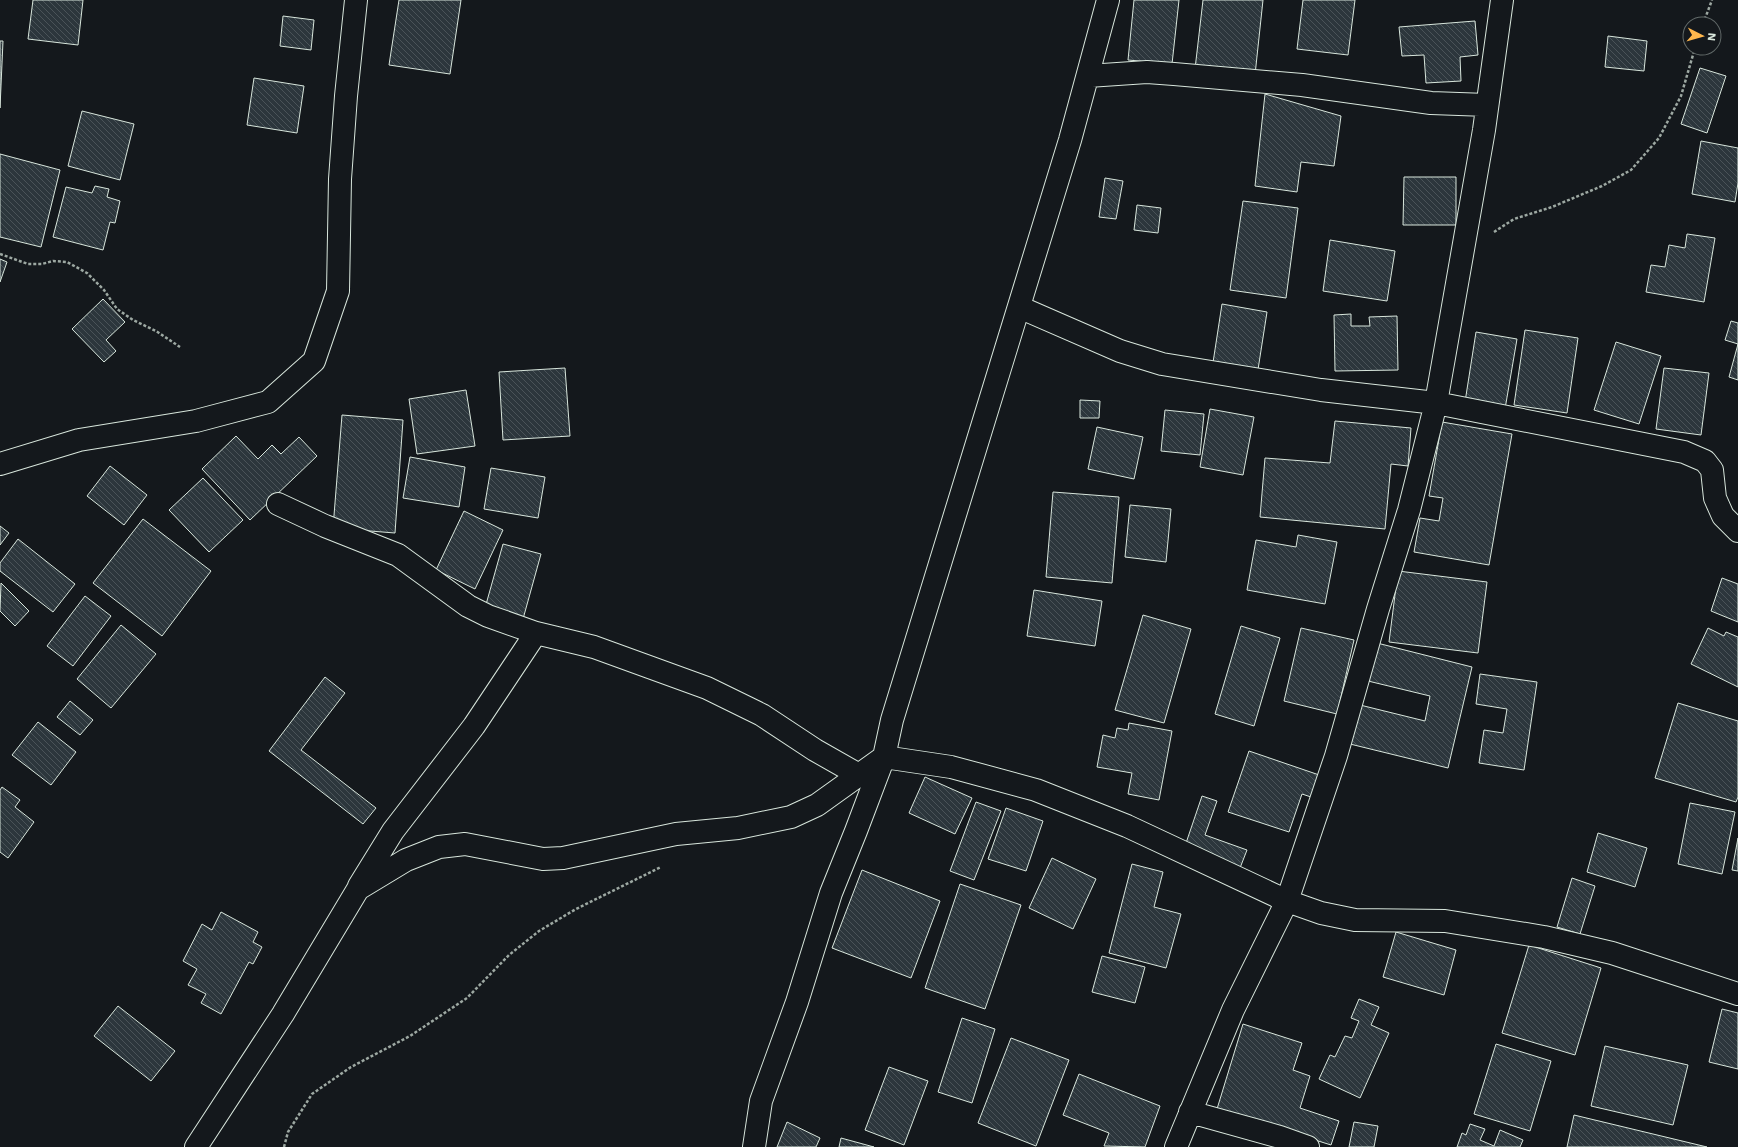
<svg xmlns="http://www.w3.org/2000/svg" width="1738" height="1147" font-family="'Work Sans',sans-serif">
<defs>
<pattern id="building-back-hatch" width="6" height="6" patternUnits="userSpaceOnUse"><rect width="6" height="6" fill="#2c363c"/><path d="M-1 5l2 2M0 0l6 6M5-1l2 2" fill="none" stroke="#4a5358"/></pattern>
</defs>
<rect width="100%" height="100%" fill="#14181c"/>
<path fill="url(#building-back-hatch)" stroke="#d8e6dc" d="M33 0H83L78 45 28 39Z
M399 0H461L450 74 389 65Z
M1134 0H1179L1172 64 1128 60Z
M1203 0H1263L1255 75 1195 69Z
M1303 0H1355L1348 55 1297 49Z
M283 16 314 20 311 50 280 46Z
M1475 21 1478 55 1460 57 1461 81 1426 83 1424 55 1402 56 1399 27Z
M1608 36 1647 41 1644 71 1605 67Z
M0 41H3L0 108Z
M1700 68 1726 76 1707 133 1681 124Z
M254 78 304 86 297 133 247 125Z
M1265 94 1341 116 1334 166 1301 162 1297 192 1255 186Z
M82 111 134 124 120 180 68 166Z
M1701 141 1738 148V183L1735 202 1692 194Z
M0 154 60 170 41 247 0 237Z
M1404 177H1456V225H1403Z
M1105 178 1123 181 1116 219 1099 217Z
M95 186 109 189 107 197 120 201 115 223 110 222 103 250 53 237 66 187 92 193Z
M1243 201 1298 208 1286 298 1230 290Z
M1137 205 1161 208 1158 233 1134 230Z
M1687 234 1715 238 1704 302 1646 292 1651 265 1665 267 1669 245 1685 248Z
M1330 240 1395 251 1387 301 1323 291Z
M0 259 7 262 0 282Z
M103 299 125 322 106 340 116 351 104 362 72 329Z
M1222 304 1267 312 1257 376 1212 369Z
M1351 314V326H1370L1369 317 1397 316 1398 370 1335 371 1334 315Z
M1731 321 1738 323V380L1729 377 1738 344 1725 340Z
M1525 330 1578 338 1567 413 1514 405Z
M1476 332 1517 339 1505 409 1465 402Z
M1616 342 1661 356 1639 424 1594 410Z
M565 368 570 436 503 440 499 372Z
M1664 368 1709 373 1701 435 1656 429Z
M466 390 475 446 417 454 409 399Z
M1080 400 1100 401 1099 418H1080Z
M1210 409 1254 417 1243 475 1200 467Z
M1165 410 1204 414 1200 455 1161 451Z
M342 415 403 420 395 533 333 528Z
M1335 421 1411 428 1408 466 1391 464 1385 529 1260 517 1265 458 1330 463Z
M1442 422 1512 434 1489 565 1414 552 1420 518 1439 521 1443 498 1429 496Z
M1097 427 1143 437 1134 479 1088 469Z
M236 436 258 459 272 445 281 454 299 437 317 456 250 520 202 469Z
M410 457 465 467 459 507 403 498Z
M110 466 147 495 124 525 87 496Z
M491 468 545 477 538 518 484 509Z
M203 478 243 520 209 552 169 510Z
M1053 492 1119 497 1112 583 1046 577Z
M1130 505 1171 509 1166 562 1125 557Z
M464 511 503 530 475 589 436 570Z
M143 519 211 571 162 636 93 583Z
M0 526 9 533 0 545Z
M1298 535 1337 542 1325 604 1247 590 1256 540 1296 547Z
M18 539 75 584 53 612 0 571V563Z
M503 544 541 554 523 619 485 608Z
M1398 571 1487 582 1478 653 1389 642Z
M1722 578 1738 584V622L1711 611Z
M1 583 29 611 15 626 0 611Z
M1034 590 1102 601 1095 646 1027 636Z
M85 596 111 616 73 666 47 646Z
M1143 615 1191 629 1164 723 1115 710Z
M121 625 156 654 111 708 77 679Z
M1241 626 1280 638 1254 726 1215 714Z
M1301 628 1354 640 1337 714 1284 701Z
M1708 628 1724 636 1726 632 1738 637V687L1691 664Z
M1377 643 1472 667 1448 768 1350 744 1360 705 1425 721 1430 696 1368 681Z
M1480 674 1537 682 1524 770 1479 763 1484 730 1503 733 1507 709 1476 704Z
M325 677 345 693 301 750 376 808 363 824 269 751Z
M70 701 93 720 80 735 57 717Z
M1678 703 1738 721V797L1736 802 1655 778Z
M38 722 76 752 51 785 12 755Z
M1129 723 1172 731 1159 800 1128 794 1132 773 1097 767 1103 735 1115 738 1117 728 1128 730Z
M1249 751 1328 778 1320 800 1302 794 1289 832 1228 812Z
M925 777 972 798 955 834 909 813Z
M2 787 20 800 15 807 34 822 8 858 0 852V790Z
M1202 796 1217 801 1205 835 1247 850 1240 868 1184 849Z
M976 802 1001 811 974 880 950 871Z
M1690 803 1735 812 1722 874 1678 864Z
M1006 808 1043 821 1026 871 988 859Z
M1598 833 1647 848 1635 887 1587 872Z
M1738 838V871L1732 870Z
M1052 858 1096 879 1073 929 1029 908Z
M1132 864 1163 872 1154 907 1181 914 1166 968 1109 953Z
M862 870 940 901 911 978 832 948Z
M1572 878 1595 886 1580 934 1557 927Z
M960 884 1021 905 985 1009 925 988Z
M221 912 258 932 253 942 262 947 253 964 249 962 221 1014 201 1003 206 994 188 985 197 969 183 961 202 924 212 930Z
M1396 932 1456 950 1444 995 1383 977Z
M1529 945 1601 968 1575 1055 1502 1033Z
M1102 956 1145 967 1135 1003 1092 992Z
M1359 999 1379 1007 1371 1025 1389 1033 1360 1098 1319 1079 1330 1055 1335 1057 1345 1036 1352 1038 1359 1021 1351 1018Z
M118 1006 175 1051 151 1081 94 1036Z
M1722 1009 1738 1013V1069L1709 1062Z
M962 1018 995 1029 972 1103 938 1092Z
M1243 1024 1302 1043 1293 1070 1310 1076 1300 1108 1339 1121 1331 1145 1217 1109Z
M1011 1038 1069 1060 1036 1146 978 1123Z
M1496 1044 1551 1061 1530 1131 1474 1114Z
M1605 1046 1688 1065 1673 1125 1591 1106Z
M889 1067 928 1081 904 1145 865 1130Z
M1079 1074 1160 1106 1145 1147 1104 1146 1109 1133 1063 1115Z
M1574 1115 1707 1147H1567Z
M787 1122 820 1138 816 1147H777Z
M1354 1122 1378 1126 1374 1147H1349Z
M1470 1124 1485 1129 1480 1140 1494 1146 1500 1130 1523 1140 1520 1147H1457L1462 1133 1466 1135Z
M841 1138 874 1147H839Z"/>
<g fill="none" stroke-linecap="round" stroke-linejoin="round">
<defs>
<path id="street" d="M1088 76 1147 72 1174 74 1302 85 1431 103 1487 105
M1019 307 1120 351 1162 364 1321 390 1436 403 1684 452 1705 461 1712 470 1715 498 1723 516 1738 531
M0 464 79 440 196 421 268 402 314 361 338 291 340 179 346 96 356 0
M278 504 325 526 398 555 468 606 488 616 536 633 594 647 707 688 762 715 815 750 859 775
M359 886 393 831 474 726 536 633
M1190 1112 1280 1137 1308 1147
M196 1147 283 1014 358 889 406 860 439 847 465 844 543 859 563 858 676 834 738 828 791 817 817 805 884 757 951 767 1036 790 1127 826 1287 901 1321 913 1355 920 1445 921 1544 937 1612 953 1738 994
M754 1147 761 1101 797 1002 831 893 856 831 884 757 892 720 1070 140 1108 0
M1176 1147 1233 1010 1287 901 1336 756 1378 609 1409 510 1436 403 1484 130 1502 0"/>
</defs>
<use href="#street" stroke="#d8e6dc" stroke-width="24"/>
<path stroke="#9da8a2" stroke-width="2.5" stroke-dasharray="3 2" stroke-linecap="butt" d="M1703 24 1712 0
M1494 232 1514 219 1552 207 1602 186 1631 170 1659 138 1681 96 1695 48
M0 254 28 264H42L53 261 67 262 87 273 104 290 117 309 133 320 156 331 180 347
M284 1147 288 1132 312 1094 351 1067 410 1036 467 998 509 955 539 931 576 909 661 867"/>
<use href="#street" stroke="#14181c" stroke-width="22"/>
</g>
<g transform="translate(1702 36) rotate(96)"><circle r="19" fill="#14181c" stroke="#626a69"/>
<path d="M0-3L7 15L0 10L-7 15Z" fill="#ffb74d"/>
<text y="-6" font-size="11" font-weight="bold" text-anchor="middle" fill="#d8e6dc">N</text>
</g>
</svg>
